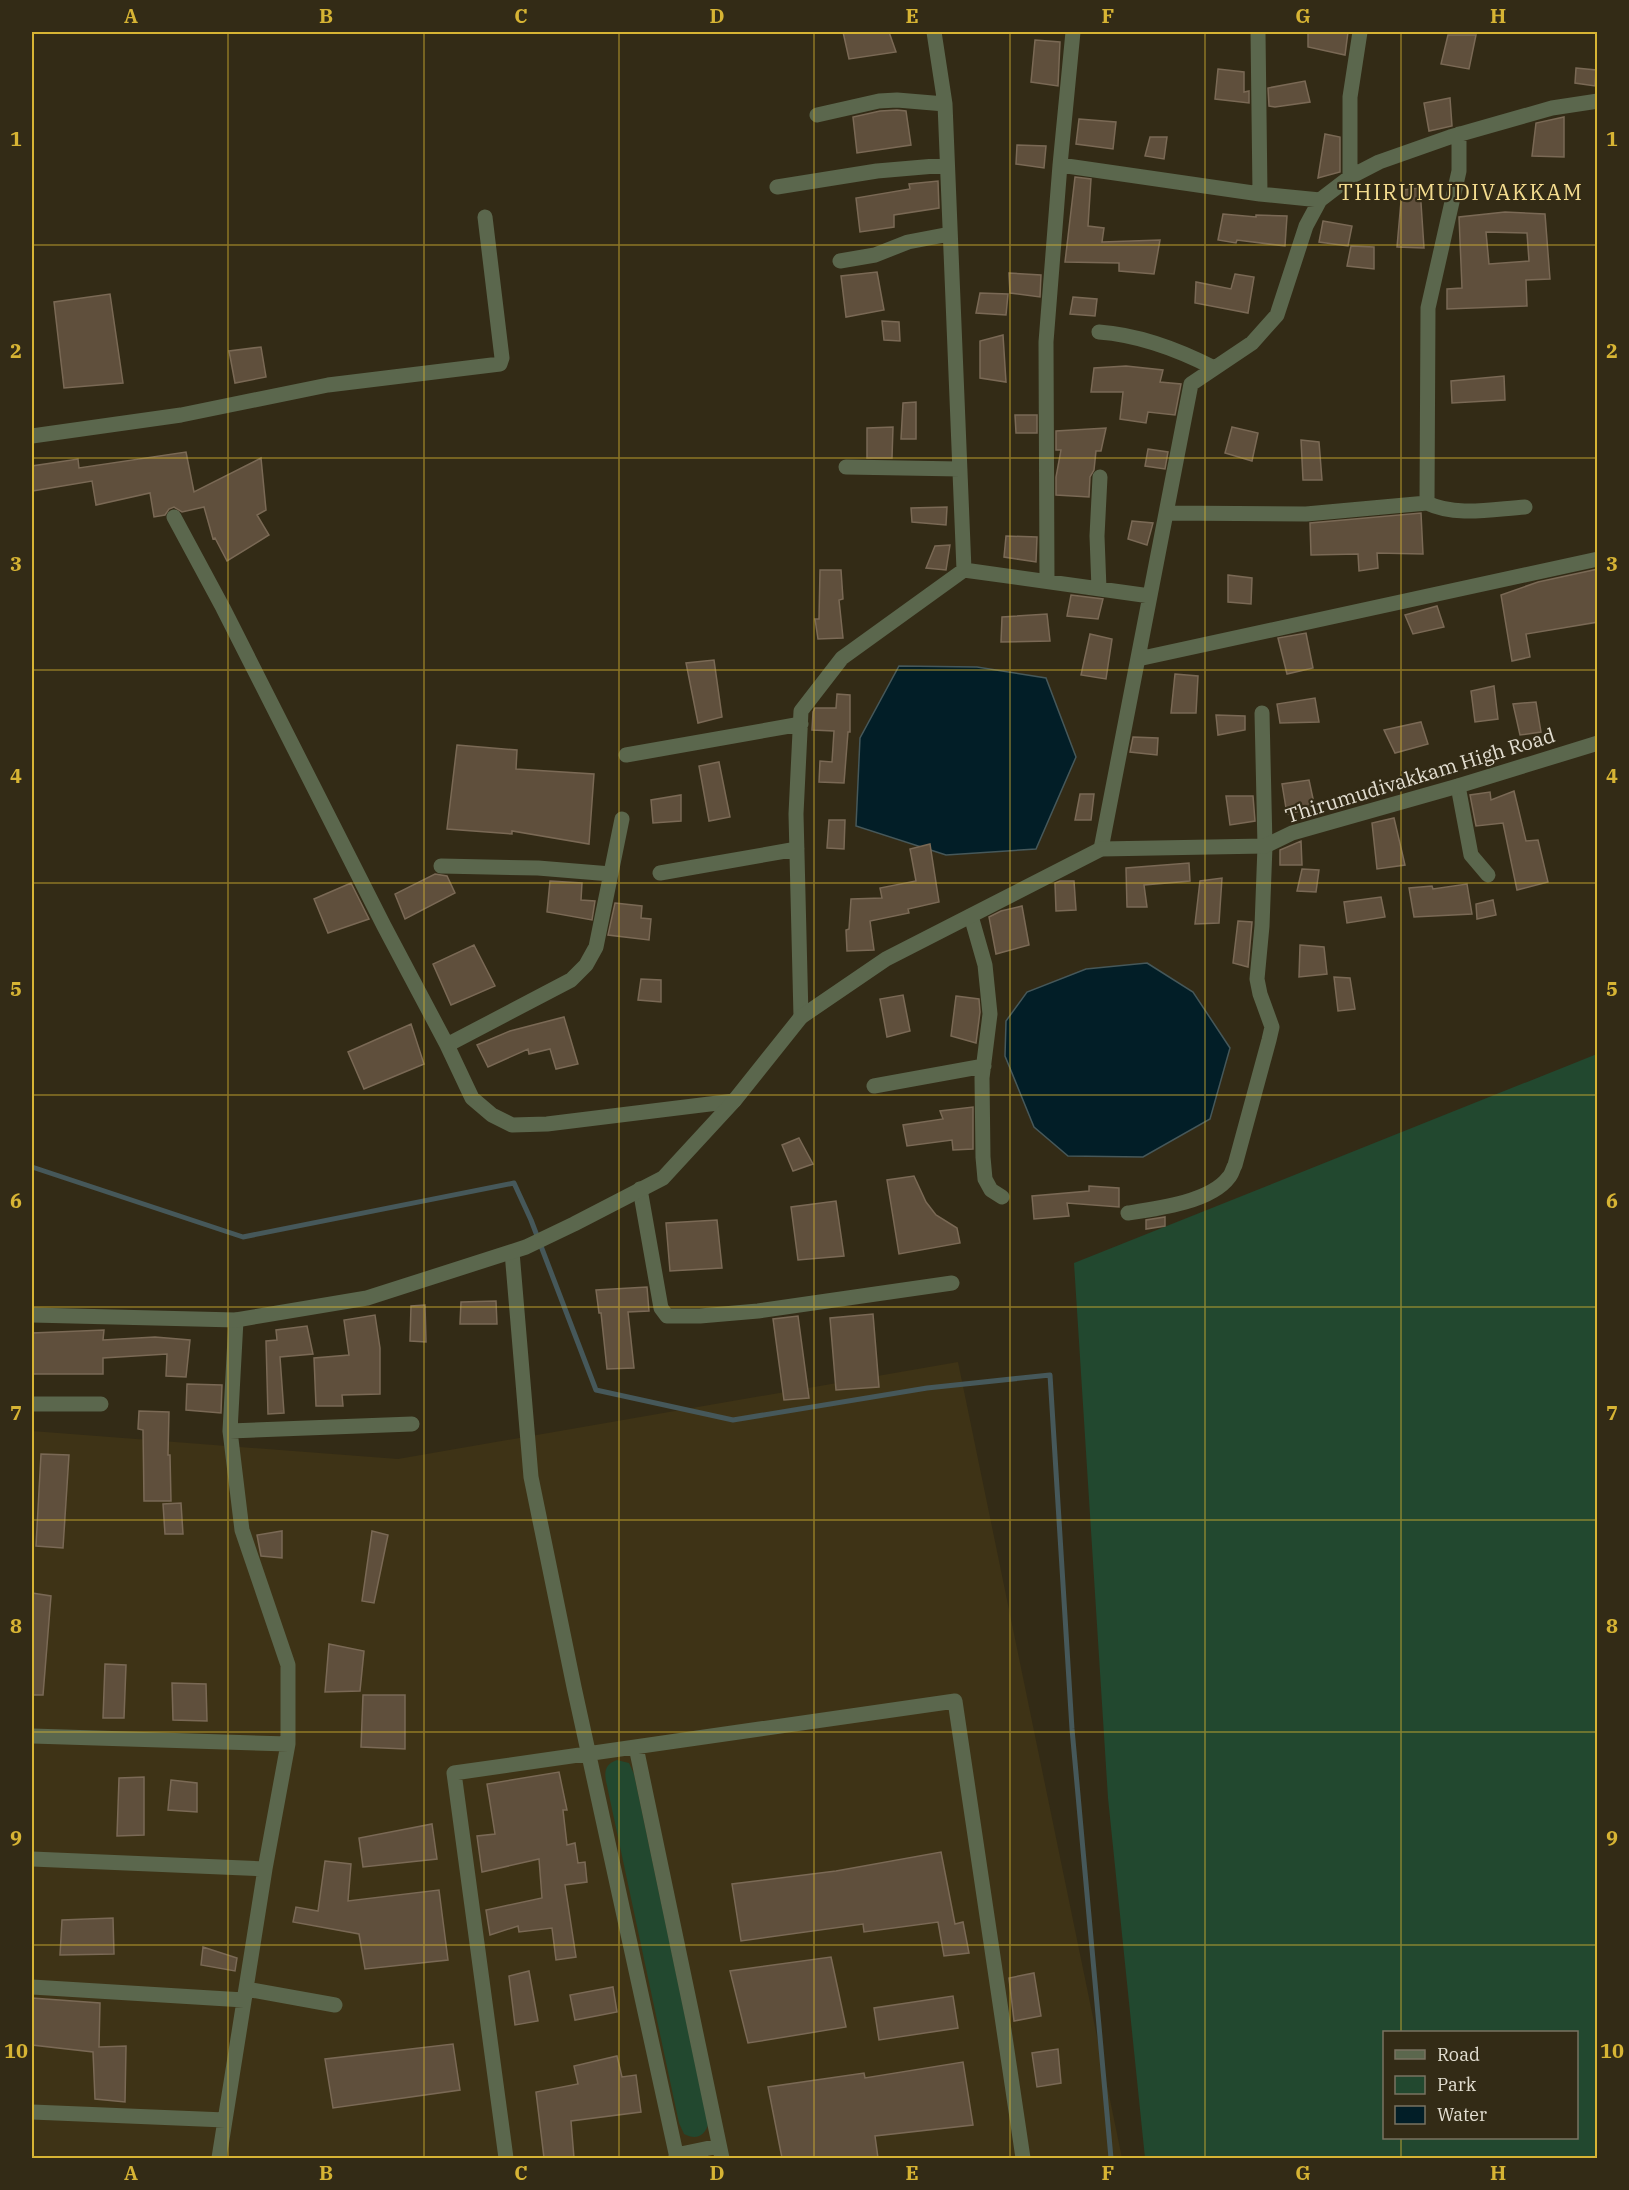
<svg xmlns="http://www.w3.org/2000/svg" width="1629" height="2190" font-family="'IBM Plex Serif',serif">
<rect width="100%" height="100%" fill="#332b16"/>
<path fill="#3e3316" d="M958 1362 1122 2158H32V1431L398 1459Z"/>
<path fill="#22482f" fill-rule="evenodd" d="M1597 1054V2158H1145L1108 1798 1074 1263ZM1384 2032H1576V2138H1384Z
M617 1760 629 1763 634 1774 708 2125C704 2137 695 2140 684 2134L679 2123 606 1781C604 1770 606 1764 617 1760Z"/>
<path fill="#021e27" stroke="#46585a" stroke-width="1.5" d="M899 666 977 667 1046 678 1076 757 1036 849 946 855 856 826 860 738Z
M1147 963 1193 992 1230 1048 1210 1119 1143 1157 1068 1156 1034 1127 1005 1056 1006 1021 1027 992 1086 969Z"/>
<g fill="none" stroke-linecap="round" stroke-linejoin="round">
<path stroke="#46585a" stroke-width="5" d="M32 1167 243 1237 514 1183 531 1220 596 1390 733 1420 927 1388 1050 1375 1072 1729 1111 2158"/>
</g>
<path fill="#5f4f3c" stroke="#7a6955" stroke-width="1.5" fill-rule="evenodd" d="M843 32H889L896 52 849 59Z
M1308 32H1348L1345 55 1308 47Z
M1448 35H1476L1469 69 1441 64Z
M1035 40 1060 42 1058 86 1031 82Z
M1576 68 1596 70 1595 86 1575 83Z
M1218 69 1244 72V92L1249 91V103L1215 99Z
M1305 81 1310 102 1275 107 1269 106 1268 88Z
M1450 98 1452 126 1429 131 1424 103Z
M897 110 906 111 911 145 857 153 853 117 880 111Z
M1564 117V157L1532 156 1536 123Z
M1079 119 1116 122 1113 149 1076 144Z
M1325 134 1340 137V172L1318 178Z
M1150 137H1167L1164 159 1145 156Z
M1017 145 1046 146 1044 168 1016 164Z
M1075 177 1091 179 1088 226 1104 228 1102 242 1160 240 1154 274 1119 271V263L1065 262Z
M938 181 939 208 894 215V227L860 232 856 198 910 189 909 184Z
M1420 188 1424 248 1397 247 1402 190Z
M1505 212 1545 214 1550 279 1526 280 1527 306 1447 309V289L1462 288 1459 217ZM1486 232 1527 233 1529 261 1489 264Z
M1223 214 1256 217V215L1287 216 1285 246 1237 240 1236 243 1218 240Z
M1323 221 1352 226 1348 246 1319 242Z
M1351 246 1374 247V269L1347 266Z
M877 272 884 310 846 317 841 276Z
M1009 273 1041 275 1040 297 1010 293Z
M1235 274 1254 277 1248 313 1195 303 1196 282 1231 289Z
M980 293 1008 294 1006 315 976 313Z
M110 294 123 383 64 388 54 302Z
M1073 297 1097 299 1095 316 1070 314Z
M882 321 899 322 900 341 884 340Z
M1003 335 1006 382 980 378V341Z
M261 347 266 377 235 383 229 351Z
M1126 366 1163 370 1160 382 1181 384 1175 415 1148 412 1146 423 1120 419 1123 392H1091L1094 368Z
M1504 376 1505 400 1452 403 1451 381Z
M916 402V439H901L903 403Z
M1015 415H1037V433H1016Z
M893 427 892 458H867V428Z
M1232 427 1258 433 1252 461 1225 453Z
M1106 428 1101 451H1096L1094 470 1090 477 1089 497 1056 495V477L1061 450H1056V431Z
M1301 440 1319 442 1322 480H1303Z
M1148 449 1168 452 1165 469 1145 466Z
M186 452 194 492 261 458 266 510 257 515 269 535 227 561 215 538 213 539 204 507 182 512 174 507 169 509 165 515 154 517 150 493 96 505 92 481 32 491V466L78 459 79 468Z
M947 507 946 525 912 522 911 508Z
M1421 513 1423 554 1377 553 1378 568 1359 571 1358 554 1311 555 1310 523Z
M1132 521 1153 523 1147 545 1128 539Z
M1006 536 1037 537 1036 562 1004 557Z
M950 545 946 570 926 568 935 546Z
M1598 569V622L1526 634 1530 657 1512 661 1501 595 1538 582Z
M820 570H841L843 599 839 600 843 638 818 639 815 619H819Z
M1228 575 1252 578 1251 604 1228 602Z
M1071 595 1103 599 1098 619 1067 616Z
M1437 606 1444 627 1413 634 1405 615Z
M1047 614 1050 641 1001 642 1002 617Z
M1306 633 1313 668 1287 674 1278 638Z
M1090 634 1112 639 1106 679 1081 675Z
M714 660 722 717 698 723 686 663Z
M1175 674 1198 676 1196 713H1171Z
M1494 686 1498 719 1475 722 1471 691Z
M837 694 850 695V732H848L844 783 819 782 820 761 832 762 834 731 812 730 813 712 815 708H836Z
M1315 698 1319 722 1280 723 1277 704Z
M1536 702 1541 732 1520 735 1513 704Z
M1216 715 1245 716V730L1218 735Z
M1421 722 1428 744 1395 753 1384 730Z
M1133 737 1158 738 1157 755 1130 752Z
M457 745 517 750 516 769 594 774 589 844 512 831V834L447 829Z
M719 762 730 817 709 821 699 766Z
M1309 780 1315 808 1287 814 1282 784Z
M1514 791 1526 841 1538 840 1548 882 1517 890 1503 823 1476 826 1470 795 1490 792 1491 800Z
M1080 794H1094L1091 820H1075Z
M681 795V821L653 823 651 800Z
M1226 796H1253L1255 821 1230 825Z
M1394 818 1405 865 1377 869 1372 823Z
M829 820H845L844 849 827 848Z
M1301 841 1302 865H1280V850Z
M930 844 939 902 908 909 909 913 870 921 874 950 847 951 846 930 849 929 851 899 882 898 880 888 916 881 910 849Z
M1189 863 1190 881 1144 885 1147 907H1127L1126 868Z
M1302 869 1319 870 1316 892 1297 891Z
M435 874 447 876 455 893 405 919 395 894Z
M1222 878 1219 923 1195 924 1200 881Z
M550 881 582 883 581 900 595 901 592 920 547 912Z
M1060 881H1074L1076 910 1056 911 1055 883Z
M351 883 369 919 328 933 314 899Z
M1467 884 1472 914 1414 917 1409 888 1432 886 1433 889Z
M1381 897 1385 917 1347 923 1344 902Z
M1493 900 1496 915 1477 919 1476 904Z
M615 903 642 906 641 918 651 919 649 940 608 935Z
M1022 906 1029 945 996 954 989 917 1001 911Z
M1238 921 1252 922 1248 967 1233 963Z
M474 945 495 986 451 1005 433 964Z
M1300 945 1324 947 1327 974 1299 977Z
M1334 977 1350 978 1355 1009 1338 1011Z
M641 979 661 980V1002L638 1000Z
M903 995 910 1031 887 1037 880 999Z
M956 996 979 999 980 1012 976 1043 951 1036Z
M564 1017 578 1064 556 1069 550 1049 529 1054 528 1049 488 1067 477 1045 510 1031Z
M411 1024 424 1064 364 1089 348 1052Z
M973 1107V1149L953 1150 952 1140 907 1146 903 1125 943 1119 940 1111Z
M799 1138 813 1164 793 1171 782 1145Z
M914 1176 926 1202 936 1215 957 1228 960 1243 899 1254 887 1180Z
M1089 1186 1119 1188V1207L1067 1203 1069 1216 1034 1219 1032 1196 1089 1191Z
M836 1201 844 1256 798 1260 791 1207Z
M1165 1217V1226L1146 1229V1220Z
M717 1220 722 1268 670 1271 666 1223Z
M647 1287 649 1311 628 1312 634 1368 607 1369 601 1313H599L596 1290Z
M496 1301 497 1324H460L461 1302Z
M425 1305 426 1342 410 1341 411 1306Z
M873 1314 879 1387 836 1390 830 1318Z
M375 1315 380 1348V1394L342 1395 343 1406H316L314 1358 349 1355 344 1320Z
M798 1316 809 1398 784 1400 773 1319Z
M307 1326 313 1354 280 1357 284 1413 268 1414 266 1341 277 1340 276 1330Z
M104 1330 103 1340 155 1337 190 1340 186 1377 166 1376 167 1354 103 1358V1374H32V1333Z
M187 1384 222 1385 221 1413 186 1410Z
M139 1411 169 1412 168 1455H170L171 1501H144L143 1430 138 1429Z
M41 1454 69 1455 63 1548 36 1546Z
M181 1503 183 1534H165L163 1504Z
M282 1531V1558L261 1556 257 1535Z
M372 1531 388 1535 374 1603 362 1601Z
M32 1593 51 1596 43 1695H32Z
M329 1644 364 1651 360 1691 325 1692Z
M105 1664 126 1665 124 1718H103Z
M172 1683 206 1684 207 1721 173 1720Z
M363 1695H405V1749L361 1747Z
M559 1772 567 1810H563L567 1845 575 1843 578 1863 585 1862 587 1882 565 1885 576 1957 556 1960 552 1928 519 1932 518 1926 490 1935 486 1910 542 1898 539 1859 482 1872 477 1836 495 1834 487 1784Z
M144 1777V1835L117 1836 119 1778Z
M171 1780 197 1783V1812L168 1810Z
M432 1824 437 1859 363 1867 359 1838Z
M941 1852 955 1924 963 1922 969 1953 944 1956 938 1922 864 1932 863 1924 741 1941 732 1884 836 1871Z
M325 1861 351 1864 348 1901 439 1890 448 1960 365 1969 359 1934 293 1922 296 1907 318 1911Z
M113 1918 114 1954 60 1955 62 1920Z
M203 1947 237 1958 235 1971 201 1965Z
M831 1957 846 2027 748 2043 730 1971Z
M529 1971 538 2021 515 2025 509 1976Z
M1034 1973 1041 2016 1014 2021 1009 1978Z
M613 1987 617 2012 575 2020 570 1995Z
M953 1996 958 2028 879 2040 874 2008Z
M32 1998 100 2003 99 2047 126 2046 125 2102 95 2099 93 2052 32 2045Z
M453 2044 460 2090 333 2108 325 2059Z
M1058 2049 1061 2083 1037 2087 1032 2053Z
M617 2056 622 2077 636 2075 641 2112 571 2121 574 2158H544L536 2092 578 2084 574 2066Z
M963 2062 973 2125 875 2136 878 2158H782L768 2087 864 2073 865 2078Z"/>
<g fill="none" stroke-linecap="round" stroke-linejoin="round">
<path stroke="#5b674d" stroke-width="15" d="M934 32 945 104 964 570 1150 596
M1258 32 1260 194 1320 200
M817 115 879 101 897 100 945 104
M1060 165 1260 194
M1350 177V97L1360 32
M777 187 877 171 947 165
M840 261 875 255 908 242 950 234
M1099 332C1140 335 1177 349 1214 368
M32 436 181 415 328 385 500 364 502 358 485 217
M846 467 960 469
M1427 503C1456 517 1493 509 1525 507
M1166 513 1306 514 1427 503 1428 308 1459 171V134
M174 517 223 608 384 926 447 1045 472 1098 492 1115 512 1125 547 1124 734 1101
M1047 581 1046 342 1060 165 1073 32
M1099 589 1097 536 1100 477
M1138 659 1598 559
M626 755 801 724
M1458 786 1471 855 1488 875
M1101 849 1191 384 1252 343 1277 315 1306 226 1320 200 1350 177 1379 162 1450 137 1552 108 1598 101
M441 866 538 868 611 874
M660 873 797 849
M971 916 985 965 990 1014 982 1078 983 1157 985 1179 991 1190 1002 1197
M801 1017 796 814 801 711 842 658 964 570
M447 1045 571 980 586 965 596 947 622 819
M874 1086 984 1066
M640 1189 661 1308 667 1316H700L758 1311 952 1283
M1128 1213C1156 1209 1211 1202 1229 1177 1232 1174 1233 1168 1235 1165L1269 1040 1272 1027 1260 994 1257 979 1262 926 1265 846 1262 713
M512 1252 531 1477 574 1687 677 2158
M32 1404H101
M230 1431 412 1424
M32 1736 288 1744
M636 1747 722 2158
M32 1859 265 1869
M32 1987 244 2000
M246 1989 335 2005
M32 2112 225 2120
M676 2155 719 2146
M219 2158 265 1869 288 1744V1665L242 1530 230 1431 236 1320
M506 2158 454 1773 955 1701 1023 2158"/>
<path stroke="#5b674d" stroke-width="15" d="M32 1315 236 1320 367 1298 526 1247 574 1224 663 1178 734 1101 801 1017 886 959 1101 849 1265 846 1292 833 1458 786 1598 743"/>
</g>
<path fill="none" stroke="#d7b434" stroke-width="1.5" stroke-opacity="0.55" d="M228 32V2158M424 32V2158M619 32V2158M814 32V2158M1010 32V2158M1205 32V2158M1401 32V2032M32 245H1598M32 458H1598M32 670H1598M32 883H1598M32 1095H1598M32 1307H1598M32 1520H1598M32 1732H1598M32 1945H1598M1401 2138V2158"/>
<g text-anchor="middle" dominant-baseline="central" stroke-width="4.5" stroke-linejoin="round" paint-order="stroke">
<g font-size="20" fill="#e3ded1" stroke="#332b16">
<text transform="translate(1420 775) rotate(-17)">Thirumudivakkam High Road</text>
</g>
<g font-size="22" letter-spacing="1.5" fill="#f4dc8f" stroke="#332b16">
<text x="1461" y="191">THIRUMUDIVAKKAM</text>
</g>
</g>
<rect width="1629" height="2190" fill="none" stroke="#332b16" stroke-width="66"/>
<rect x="1383" y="2031" width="195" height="108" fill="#332b16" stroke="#797361" stroke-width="1.5"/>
<rect x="1395" y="2050" width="30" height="9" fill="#5b674d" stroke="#797361" stroke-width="1.5"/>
<text x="1437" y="2061" font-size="18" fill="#e3ded1">Road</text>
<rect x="1395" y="2076" width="30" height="18" fill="#22482f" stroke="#797361" stroke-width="1.5"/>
<text x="1437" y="2091" font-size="18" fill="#e3ded1">Park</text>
<rect x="1395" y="2106" width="30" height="18" fill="#021e27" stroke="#797361" stroke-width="1.5"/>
<text x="1437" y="2121" font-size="18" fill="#e3ded1">Water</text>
<rect x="33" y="33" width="1563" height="2124" fill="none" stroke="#d7b434" stroke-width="2"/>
<g font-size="20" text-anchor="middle" font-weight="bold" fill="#d7b434">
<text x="131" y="23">A</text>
<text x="326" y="23">B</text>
<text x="521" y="23">C</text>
<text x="717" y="23">D</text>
<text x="912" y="23">E</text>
<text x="1108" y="23">F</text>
<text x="1303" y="23">G</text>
<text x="1498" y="23">H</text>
<text x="16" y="146">1</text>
<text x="1612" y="146">1</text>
<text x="16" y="358">2</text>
<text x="1612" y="358">2</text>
<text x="16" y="571">3</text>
<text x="1612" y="571">3</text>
<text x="16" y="783">4</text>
<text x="1612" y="783">4</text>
<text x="16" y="996">5</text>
<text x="1612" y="996">5</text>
<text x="16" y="1208">6</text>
<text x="1612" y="1208">6</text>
<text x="16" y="1420">7</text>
<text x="1612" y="1420">7</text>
<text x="16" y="1633">8</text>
<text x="1612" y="1633">8</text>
<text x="16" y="1845">9</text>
<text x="1612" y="1845">9</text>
<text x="16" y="2058">10</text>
<text x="1612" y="2058">10</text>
<text x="131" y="2180">A</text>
<text x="326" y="2180">B</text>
<text x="521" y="2180">C</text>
<text x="717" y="2180">D</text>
<text x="912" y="2180">E</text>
<text x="1108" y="2180">F</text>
<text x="1303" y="2180">G</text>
<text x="1498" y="2180">H</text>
</g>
</svg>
